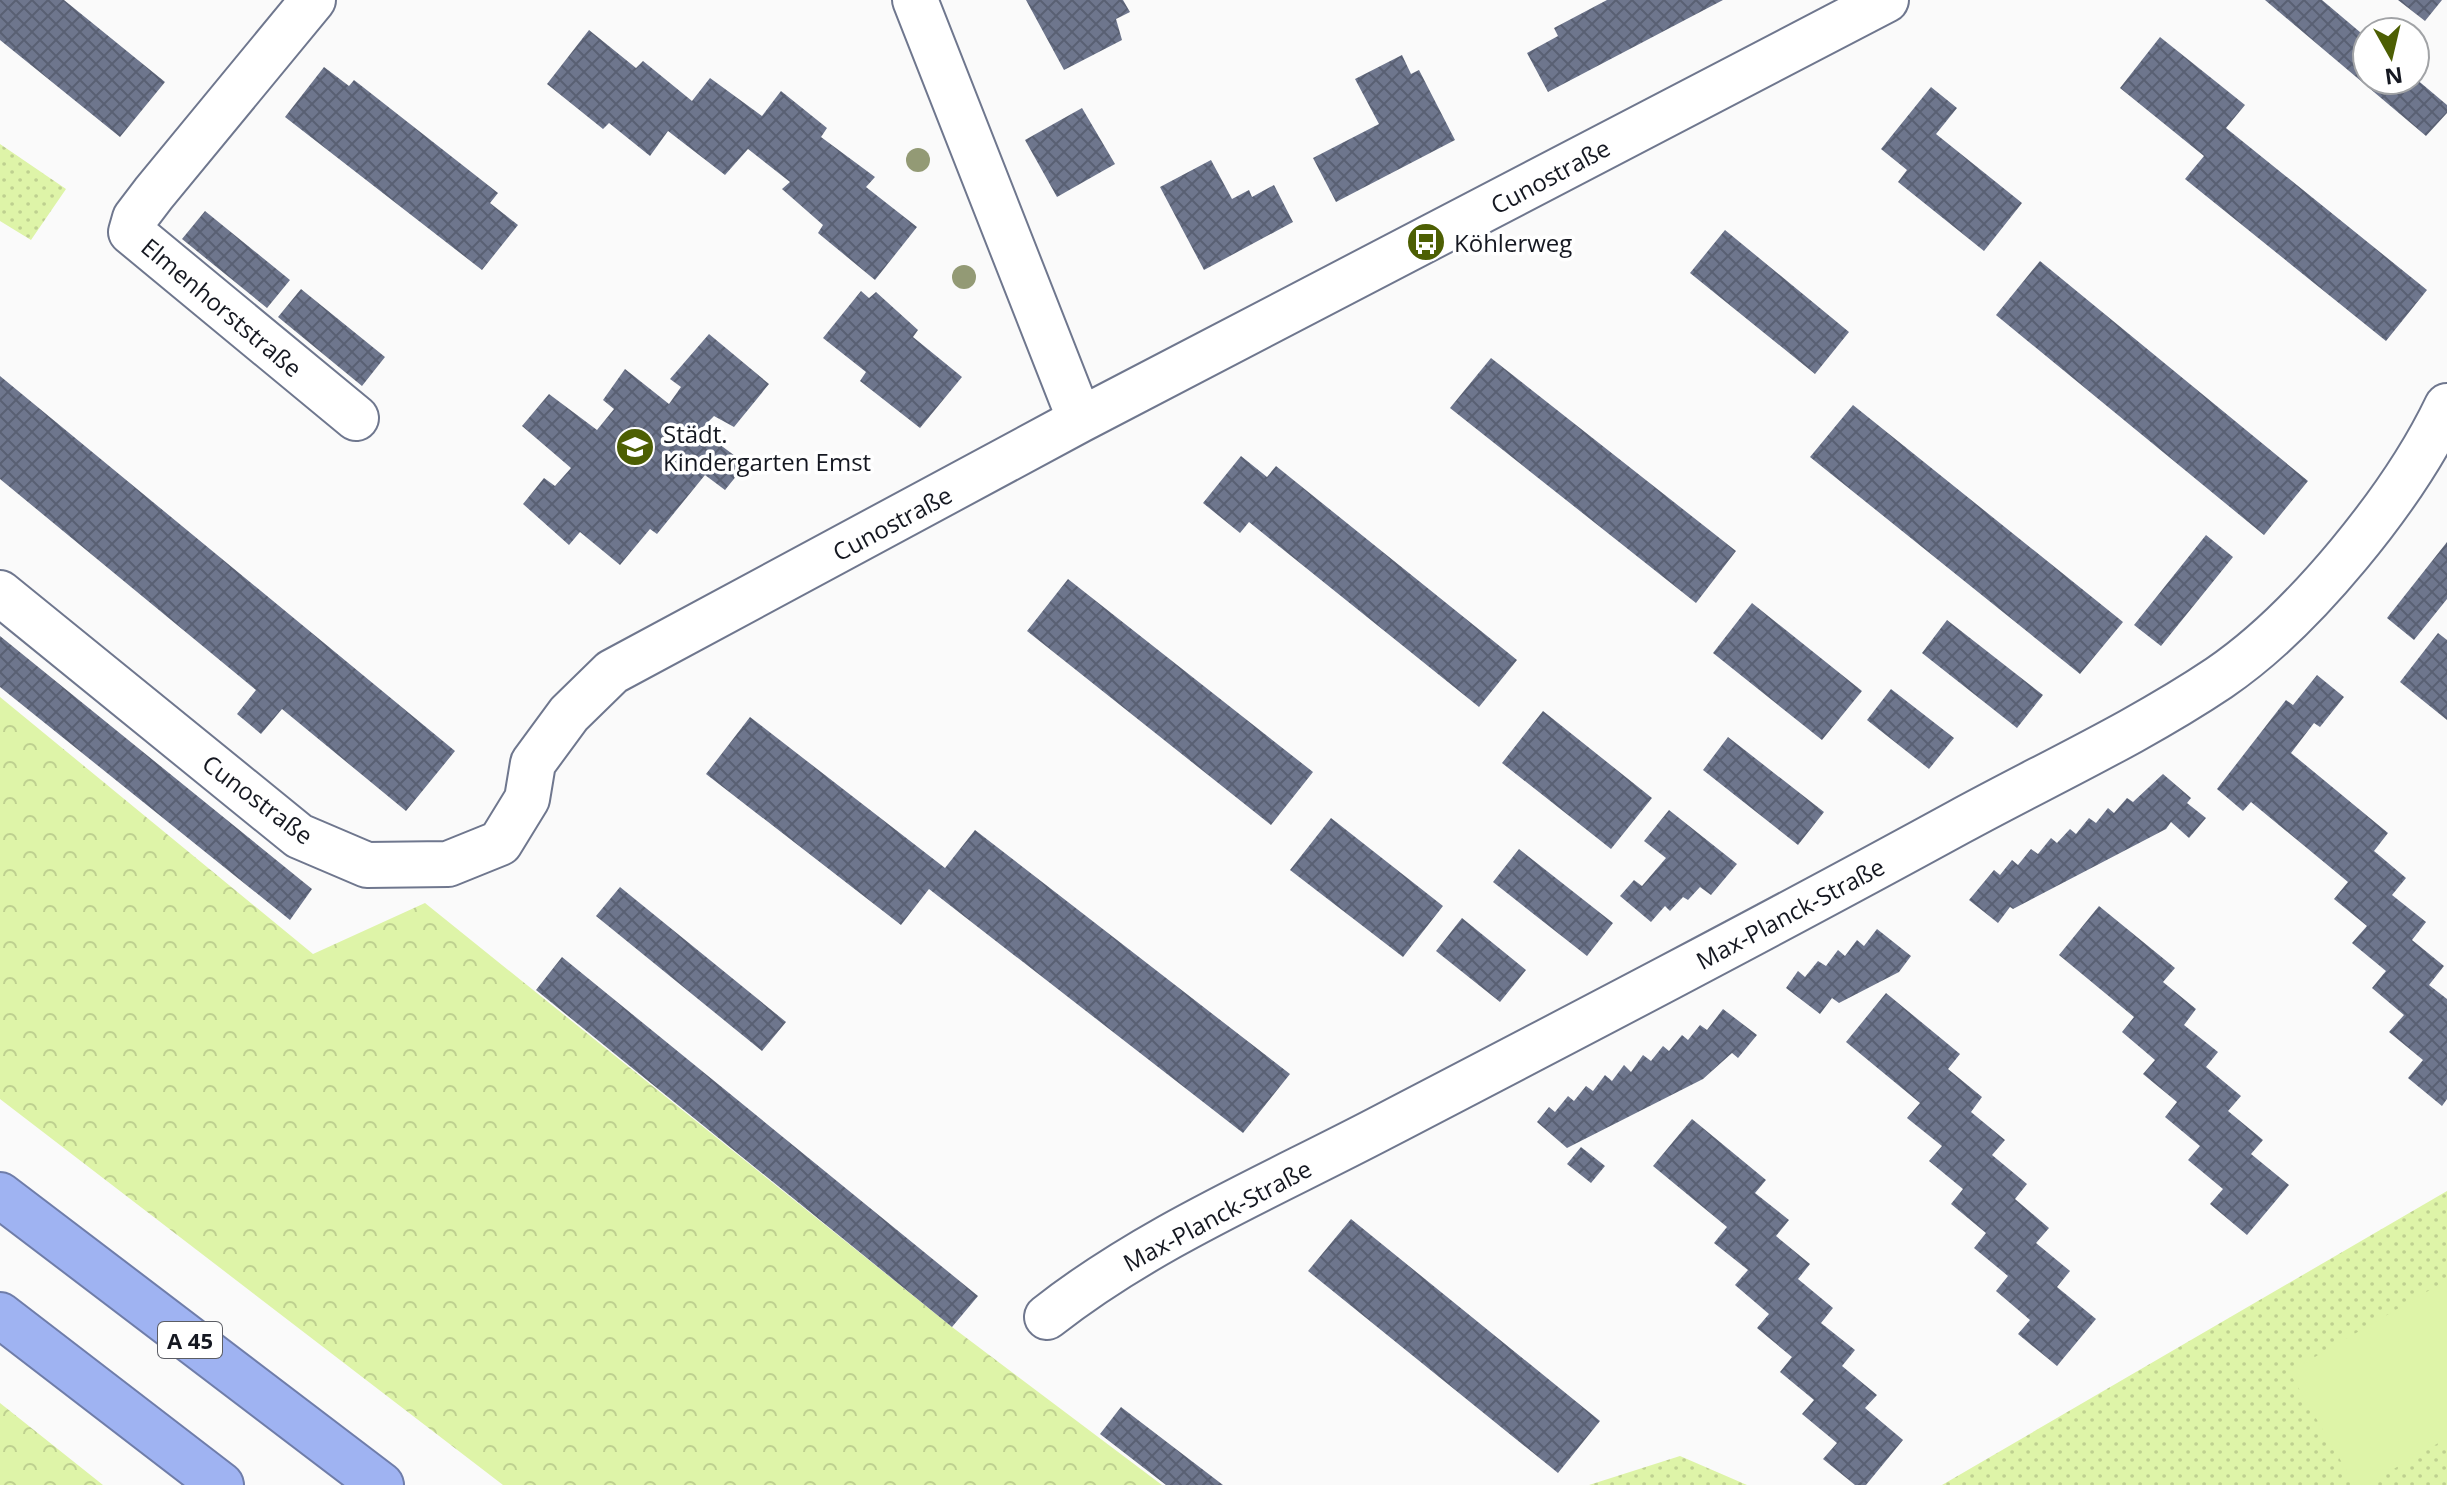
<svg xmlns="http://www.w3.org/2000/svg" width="2447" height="1485" font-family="'Open Sans',sans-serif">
<defs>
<pattern id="forest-crowns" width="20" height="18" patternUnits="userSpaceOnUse" patternTransform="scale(2)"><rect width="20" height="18" fill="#def4a8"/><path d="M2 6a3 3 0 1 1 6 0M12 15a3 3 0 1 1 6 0" fill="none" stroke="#bed090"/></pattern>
<pattern id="park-dots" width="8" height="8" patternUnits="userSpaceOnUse" patternTransform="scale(2)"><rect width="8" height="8" fill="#def4a8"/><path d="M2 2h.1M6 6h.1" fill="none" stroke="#bed090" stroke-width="1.8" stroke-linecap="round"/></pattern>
<pattern id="building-cross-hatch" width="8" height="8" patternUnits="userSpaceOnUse" patternTransform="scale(2)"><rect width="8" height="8" fill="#6e768d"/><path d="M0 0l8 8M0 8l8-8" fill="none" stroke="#596073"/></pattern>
</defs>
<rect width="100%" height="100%" fill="#fafafa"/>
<path fill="url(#forest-crowns)" d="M0 697 313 954 425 903 952 1327 1162 1485H503L0 1099Z
M0 1403 103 1485H0Z"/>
<path fill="url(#park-dots)" d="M0 144 66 189 31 240 0 221Z
M2447 1191V1485H1942Z
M1680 1456 1747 1485H1589Z"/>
<path fill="#def4a8" d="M2447 1280V1438L2366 1485H2355L2289 1372Z"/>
<path fill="url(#building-cross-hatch)" d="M0 0H64L165 82 120 137 0 40Z
M1026 0H1123L1130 12 1116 19 1122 40 1064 70Z
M1607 0H1723L1548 92 1527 53 1558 36 1554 28Z
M2265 0H2322L2367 38V80L2415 78 2447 105V113L2426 136Z
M2398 0H2442L2425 21Z
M589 30 636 68 643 61 692 101 710 78 762 116 781 91 827 128 821 137 875 177 866 187 917 227 875 280 818 233 823 225 782 189 790 182 748 149 725 175 668 131 650 156 609 123 603 129 547 84Z
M2160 37 2245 105 2226 128 2427 290 2386 341 2185 179 2204 156 2120 88Z
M1402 55 1411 74 1419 70 1455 140 1336 202 1313 158 1379 124 1355 79Z
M324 67 349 86 354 80 498 193 490 203 518 225 482 270 285 117Z
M1931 87 1957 108 1936 134 2022 203 1984 251 1898 182 1907 170 1881 149Z
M1082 108 1115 164 1057 197 1025 140Z
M1211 160 1232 199 1249 190 1252 197 1274 185 1293 222 1204 270 1160 187Z
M205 211 290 280 267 308 182 239Z
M1725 230 1849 332 1815 374 1690 273Z
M2040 261 2308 481 2264 535 1996 315Z
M301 289 385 357 362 386 278 317Z
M861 291 869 298 876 292 918 330 913 337 962 377 920 428 860 381 866 372 823 338Z
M709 334 769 384 734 427 714 416 700 430 746 464 725 490 705 475 657 534 650 529 620 565 580 532 569 545 523 504 544 478 555 486 571 468 522 426 549 394 597 430 614 409 603 400 625 369 669 404 681 387 670 379Z
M1491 358 1736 551 1696 603 1450 408Z
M0 376 455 751 406 811 282 709 261 734 237 714 256 690 0 479Z
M1853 405 2123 622 2080 674 1810 457Z
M1241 456 1267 477 1276 466 1517 660 1479 707 1249 522 1240 533 1203 503Z
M2206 535 2233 557 2161 646 2134 625Z
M2447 542V599L2414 640 2387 618Z
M1068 579 1313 772 1271 825 1027 631Z
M1752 603 1862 691 1822 740 1713 653Z
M1947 620 2043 695 2017 728 1922 653Z
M2438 633 2447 640V720L2400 682Z
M0 636 312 889 290 920 0 687Z
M2317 675 2344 697 2320 727 2314 723 2291 753 2388 833 2374 851 2406 878 2392 895 2426 922 2412 940 2444 966 2429 985 2447 999V1099L2442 1106 2408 1078 2423 1060 2389 1032 2404 1015 2372 988 2386 971 2352 943 2367 926 2334 899 2348 882 2251 802 2243 811 2217 789 2286 700 2293 705Z
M1891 689 1954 738 1929 769 1867 720Z
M1543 711 1652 798 1611 849 1502 763Z
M750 717 945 868 975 830 1290 1074 1243 1133 929 889 901 925 706 774Z
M1728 737 1824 812 1798 845 1703 770Z
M2163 774 2191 798 2187 803 2206 818 2189 838 2171 822 2166 829 2013 909 2010 907 1998 923 1969 900 1994 870 2000 875 2012 860 2018 865 2031 849 2038 854 2051 838 2057 843 2070 829 2076 834 2089 818 2096 823 2108 808 2114 813 2127 798 2133 802Z
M1669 810 1737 864 1711 895 1700 887 1688 900 1683 897 1670 911 1665 906 1651 922 1620 896 1634 880 1642 886 1666 858 1644 841Z
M1331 818 1443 906 1403 957 1290 870Z
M1519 849 1613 923 1587 956 1493 882Z
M620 887 786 1022 762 1051 596 916Z
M2099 906 2175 968 2163 982 2196 1009 2184 1025 2218 1052 2206 1067 2241 1096 2228 1111 2263 1140 2251 1154 2289 1185 2247 1235 2210 1204 2223 1189 2188 1160 2200 1146 2165 1117 2177 1102 2143 1074 2155 1060 2122 1032 2134 1017 2059 955Z
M1462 918 1526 970 1500 1002 1436 951Z
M1877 929 1911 956 1899 972 1839 1003 1832 998 1820 1014 1786 988 1798 971 1805 977 1818 961 1826 966 1838 950 1845 956 1857 940 1864 946Z
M562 957 978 1296 952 1327 536 990Z
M1886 993 1960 1054 1948 1069 1982 1097 1971 1112 2005 1140 1992 1155 2027 1184 2015 1199 2049 1228 2036 1243 2070 1271 2057 1287 2096 1319 2057 1366 2018 1334 2030 1320 1996 1291 2008 1276 1974 1248 1986 1233 1951 1204 1963 1189 1929 1161 1942 1146 1907 1118 1920 1103 1846 1042Z
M1723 1009 1757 1035 1738 1058 1732 1053 1703 1079 1567 1148 1537 1122 1549 1107 1555 1112 1568 1096 1574 1101 1586 1086 1593 1091 1605 1075 1612 1081 1624 1065 1631 1072 1643 1055 1651 1061 1663 1046 1669 1051 1682 1035 1688 1040 1700 1025 1707 1030Z
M1692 1119 1766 1180 1755 1193 1789 1220 1776 1236 1810 1264 1798 1279 1833 1308 1821 1323 1855 1350 1842 1366 1877 1395 1865 1408 1903 1440 1866 1485H1855L1823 1459 1837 1443 1802 1414 1814 1400 1780 1372 1792 1357 1757 1328 1769 1314 1735 1285 1748 1270 1714 1243 1727 1227 1653 1166Z
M1581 1147 1605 1166 1591 1183 1567 1164Z
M1351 1219 1600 1421 1558 1473 1308 1271Z
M1121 1407 1223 1485H1166L1100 1434Z"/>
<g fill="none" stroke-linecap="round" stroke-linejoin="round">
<defs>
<path id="minor" d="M313 0 154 193 135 218 131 232 356 418
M915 0 1080 420
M0 593 299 836 367 865 448 864 500 843 527 799 533 763 569 714 612 672 1080 420 1886 0
M1047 1317C1146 1239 1268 1187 1379 1129 1573 1028 1767 927 1959 822 2045 775 2137 733 2219 678 2304 620 2403 498 2447 406"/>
<path id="highway" d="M0 1195 381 1485
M0 1315 221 1485"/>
</defs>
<use href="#minor" stroke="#6f778e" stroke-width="48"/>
<use href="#highway" stroke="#6f7da9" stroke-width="48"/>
<use href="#minor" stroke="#fff" stroke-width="44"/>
<use href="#highway" stroke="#9fb3f2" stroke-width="44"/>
</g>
<g fill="#939a75">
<circle cx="918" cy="160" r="12"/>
<circle cx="964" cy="277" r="12"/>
</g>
<defs>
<symbol id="bus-disc" viewBox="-11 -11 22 22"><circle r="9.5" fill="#4d5f03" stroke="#fff"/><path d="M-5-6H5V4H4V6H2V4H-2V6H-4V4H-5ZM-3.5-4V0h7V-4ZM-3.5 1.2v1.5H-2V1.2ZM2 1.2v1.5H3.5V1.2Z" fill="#fff"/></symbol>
<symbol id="school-disc" viewBox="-11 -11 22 22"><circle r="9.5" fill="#4d5f03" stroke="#fff"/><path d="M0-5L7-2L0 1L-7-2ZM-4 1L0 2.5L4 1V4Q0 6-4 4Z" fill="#fff"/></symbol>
</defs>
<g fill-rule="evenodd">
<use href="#bus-disc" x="1404" y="220" width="44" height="44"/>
<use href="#school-disc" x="613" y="425" width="44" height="44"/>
</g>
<g text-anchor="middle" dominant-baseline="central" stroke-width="7" stroke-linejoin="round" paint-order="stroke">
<rect fill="#fff" stroke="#5b5d64" stroke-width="2" x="158" y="1322" width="64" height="36" rx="6"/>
<g font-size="22" font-weight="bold" fill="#151821">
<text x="190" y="1340">A 45</text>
</g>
<g font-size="24" fill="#151821" stroke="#fff">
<text transform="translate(1550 176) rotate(-28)">Cunostraße</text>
<text transform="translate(222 307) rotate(40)">Elmenhorststraße</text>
<text transform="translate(892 523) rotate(-28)">Cunostraße</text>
<text transform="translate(258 799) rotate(37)">Cunostraße</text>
<text transform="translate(1790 913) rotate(-28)">Max-Planck-Straße</text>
<text transform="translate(1217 1215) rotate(-28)">Max-Planck-Straße</text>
</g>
<g font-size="24" fill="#151821" stroke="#fff" text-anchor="start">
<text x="1454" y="242">Köhlerweg</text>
<text x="663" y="433">Städt.<tspan x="663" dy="28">Kindergarten Emst</tspan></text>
</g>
</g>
<g transform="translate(2391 56) rotate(172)"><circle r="38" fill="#ffffff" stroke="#a1a3a6" stroke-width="2"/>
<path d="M0-6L14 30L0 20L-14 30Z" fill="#4d5f03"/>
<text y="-12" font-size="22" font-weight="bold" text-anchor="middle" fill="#151821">N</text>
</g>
</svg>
